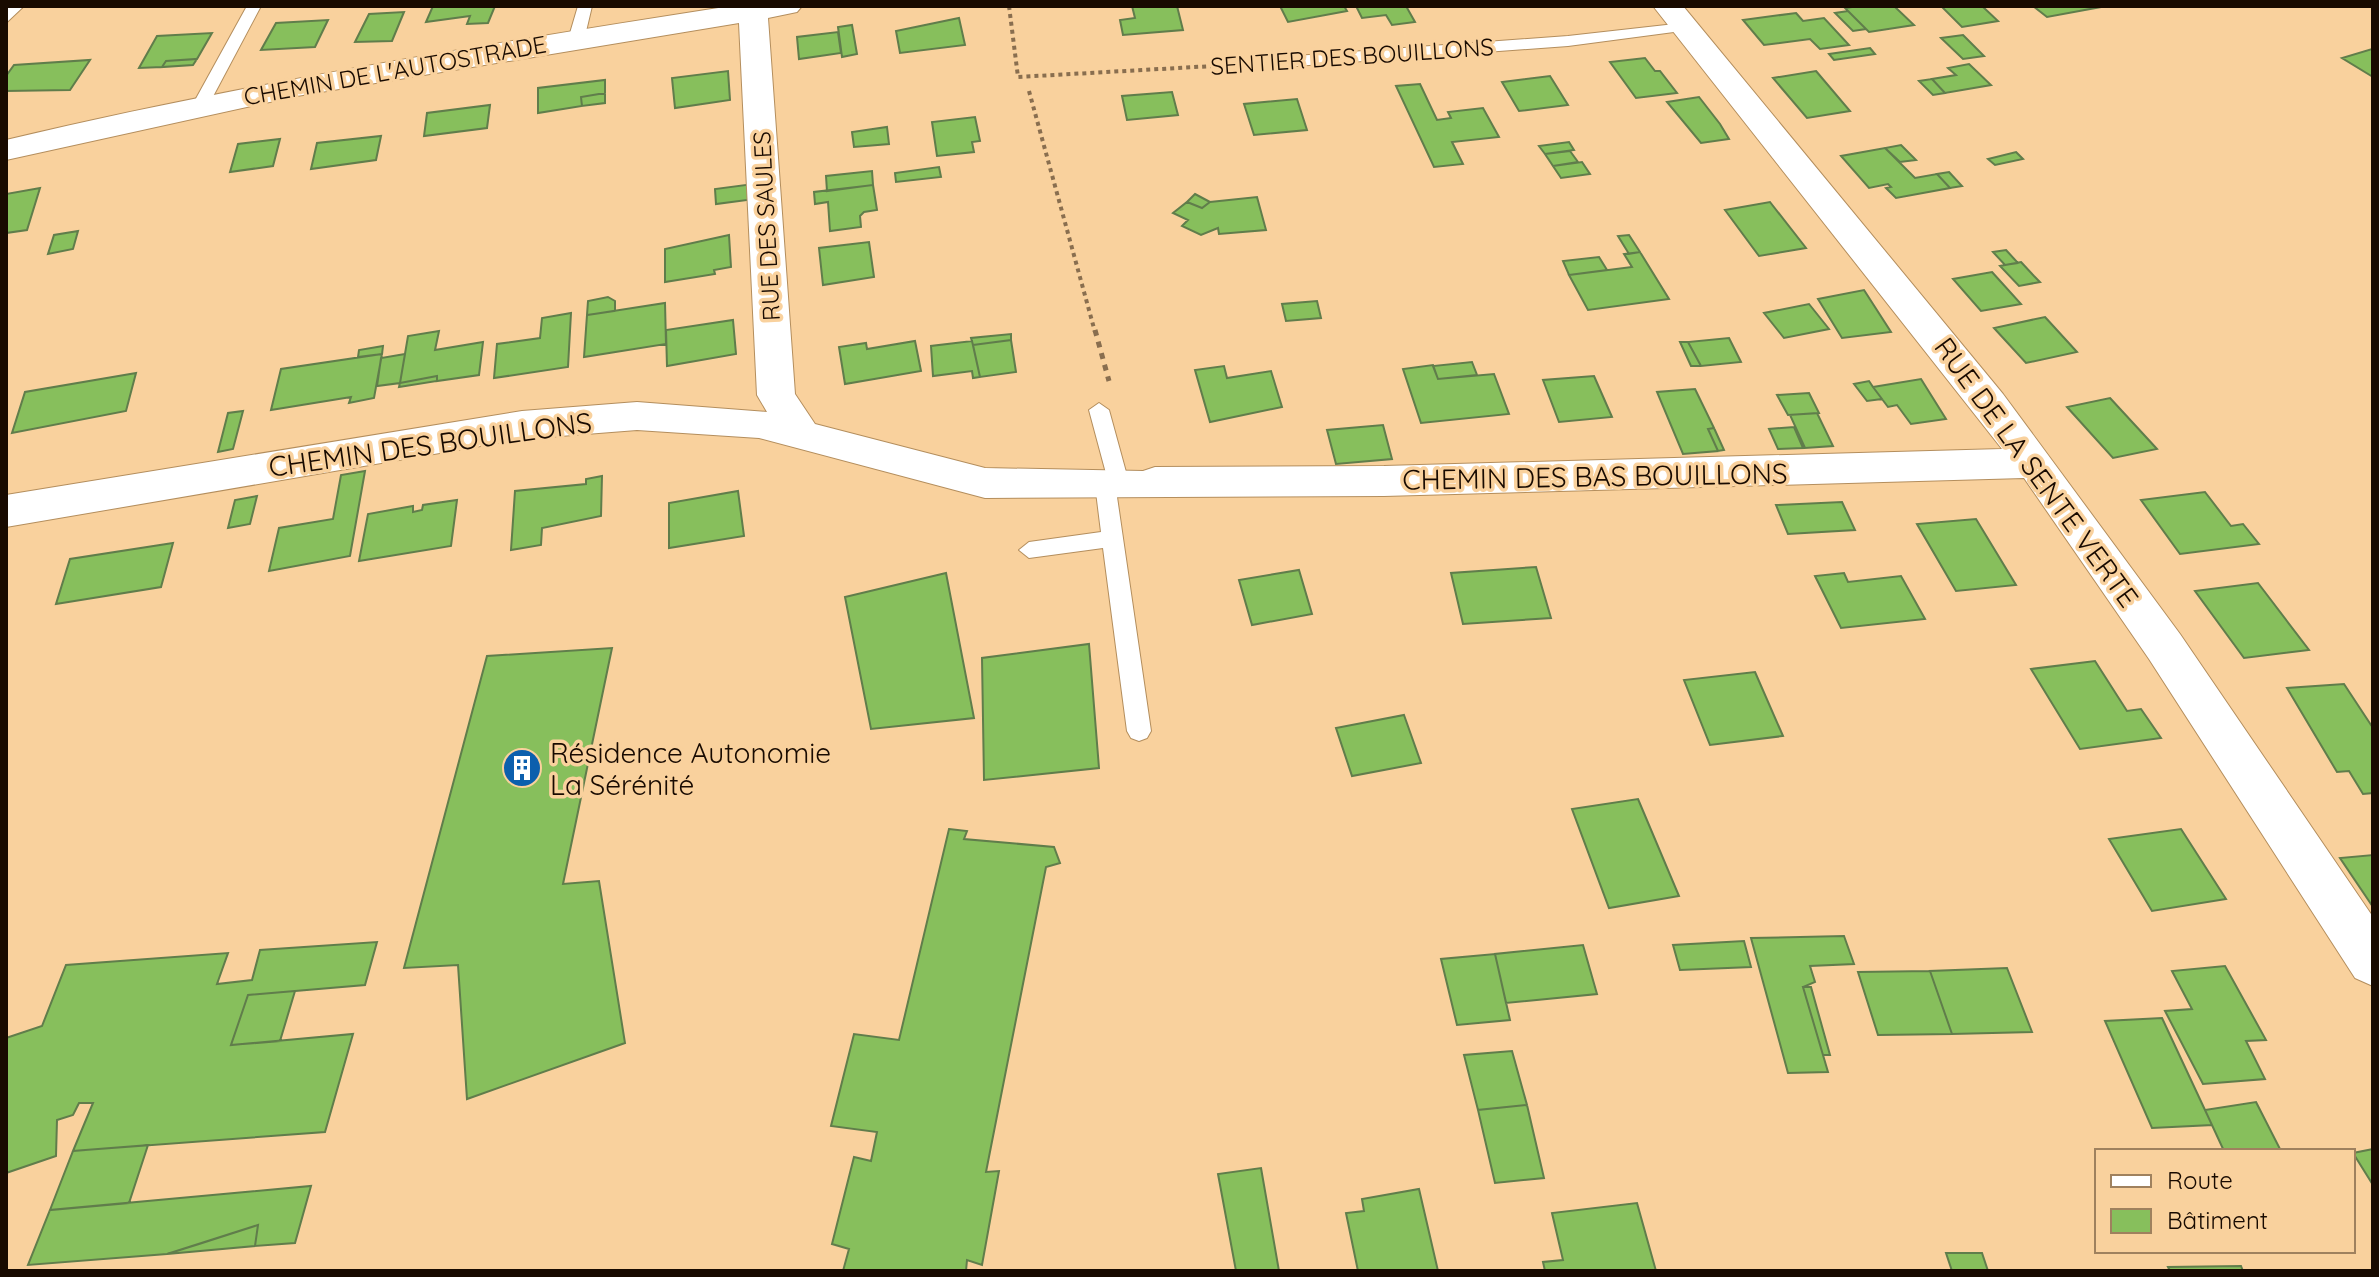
<svg xmlns="http://www.w3.org/2000/svg" width="2379" height="1277" font-family="Quicksand,sans-serif">
<rect width="100%" height="100%" fill="#f9d19d"/>
<path fill="#87bf5c" stroke="#607d4b" stroke-width="2" d="M433 6H495L488 23 467 24 470 16 426 22Z
M1132 6H1177L1183 30 1123 35 1120 20 1135 18Z
M1280 6H1344L1347 11 1288 22Z
M1356 6H1406L1415 22 1392 25 1386 15 1362 18Z
M1859 6H1894L1914 25 1869 32 1845 8Z
M1982 6 1998 21 1962 27 1942 7Z
M2033 6H2099L2101 7 2047 17Z
M1848 11 1866 29 1853 31 1835 13Z
M404 12 392 41 355 42 369 14Z
M1796 13 1803 21 1824 18 1849 45 1820 49 1810 39 1764 45 1743 20Z
M959 18 965 45 900 53 896 31Z
M328 20 315 47 261 50 276 23Z
M852 25 857 54 842 57 838 27Z
M838 32 841 53 799 59 797 37Z
M212 33 197 59 166 61 162 67 139 68 157 36Z
M1963 35 1984 56 1963 59 1941 38Z
M1870 48 1875 54 1834 60 1829 54Z
M2372 49 2373 77 2342 58Z
M1645 58 1655 71H1660L1677 93 1636 98 1610 62Z
M197 59 193 65 162 67 166 61Z
M90 60 70 90 6 91V76L14 65Z
M1969 64 1991 85 1945 93 1932 79 1956 75 1948 68Z
M728 71 730 100 675 108 672 78Z
M1816 71 1850 111 1807 118 1773 78Z
M1550 76 1568 105 1519 111 1502 82Z
M1932 79 1945 93 1933 95 1919 81Z
M605 80V93L581 97 582 106 538 113V88Z
M1420 84 1437 120 1451 118 1448 112 1483 108 1499 137 1452 142 1463 164 1434 167 1396 86Z
M1172 92 1178 115 1127 120 1122 96Z
M605 93V103L582 106 581 97Z
M1699 97 1720 124 1729 139 1701 143 1667 102Z
M1297 99 1307 130 1254 135 1244 104Z
M490 105 487 128 424 136 427 113Z
M975 117 980 141 972 142 974 152 937 156 932 122Z
M887 127 889 144 854 147 852 132Z
M381 136 376 160 311 169 317 143Z
M280 139 273 166 230 172 238 144Z
M1569 142 1574 150 1545 154 1539 146Z
M1901 145 1916 160 1900 162 1885 148Z
M1885 148 1915 178 1937 174 1950 188 1896 198 1886 188 1891 187 1888 184 1869 188 1841 156Z
M1570 151 1578 162 1553 166 1545 154Z
M2016 152 2023 159 1995 165 1988 159Z
M1582 162 1590 174 1561 178 1553 166Z
M939 167 941 177 896 182 895 173Z
M872 171 873 185 827 191 826 176Z
M1949 172 1962 186 1950 188 1937 174Z
M753 184 755 199 716 204 715 189Z
M873 185 877 210 864 212 860 216 861 227 830 231 828 202 815 204 814 192Z
M40 188 27 230 6 233V194Z
M1195 194 1210 202 1202 208 1187 202Z
M1257 197 1266 230 1219 234 1218 228 1201 235 1182 226 1188 220 1173 213 1187 202 1202 208 1210 202Z
M1770 202 1806 248 1759 256 1725 210Z
M78 231 73 249 48 254 54 235Z
M729 235 731 267 714 270 715 274 665 282V249Z
M1629 235 1640 252 1629 254 1618 236Z
M869 242 874 277 823 285 819 248Z
M2006 250 2018 263 2005 265 1993 252Z
M1640 252 1669 299 1588 310 1569 275 1632 267 1624 254Z
M1599 257 1607 270 1569 275 1563 261Z
M2021 262 2034 276 2040 282 2019 286 2000 266Z
M1992 272 2021 304 1981 311 1953 279Z
M1864 290 1891 332 1842 338 1818 299Z
M608 297 615 301V311L587 315 588 301Z
M1317 301 1321 318 1286 321 1282 304Z
M665 303 666 344 584 357 587 315Z
M1809 304 1829 329 1784 338 1764 313Z
M571 313 568 367 494 378 497 344 540 338 542 318Z
M2045 317 2077 352 2026 363 1994 328Z
M733 320 736 354 667 366 666 330Z
M439 331 435 350 483 342 479 375 437 381V376L400 383 408 336Z
M1011 334V340L973 345 971 338Z
M1729 338 1741 362 1701 366 1688 342Z
M1011 340 1016 372 980 377 973 345Z
M915 341 921 371 845 384 839 347 866 343 867 349Z
M972 341 980 377 973 378 972 371 933 376 931 346Z
M1680 342H1688L1701 366H1691Z
M383 346 382 354 358 357 359 350Z
M382 354 374 398 349 403 351 397 271 410 281 369Z
M405 354 400 383 377 386 381 358Z
M1472 362 1477 375 1438 379 1433 366Z
M1433 365 1438 379 1494 374 1509 414 1421 423 1403 369Z
M1224 366 1227 378 1271 371 1282 407 1210 422 1195 370Z
M136 373 126 411 12 433 25 392Z
M437 376V381L399 387 400 383Z
M1594 376 1612 417 1559 422 1543 380Z
M1921 379 1946 419 1911 424 1897 405 1888 407 1873 387Z
M1869 381 1873 387 1882 399 1867 401 1854 384Z
M1695 389 1714 428 1708 429 1718 451 1683 454 1657 392Z
M1809 393 1819 413 1788 415 1777 395Z
M2110 398 2157 449 2113 458 2067 407Z
M243 411 233 449 218 452 228 413Z
M1817 413 1833 446 1805 448 1790 415Z
M1383 425 1392 459 1336 464 1327 430Z
M1794 427 1803 448 1778 449 1769 429Z
M1714 428 1724 450 1718 451 1708 429Z
M365 471 350 556 269 571 279 528 333 519 341 475Z
M602 476 601 516 542 528 541 545 511 550 515 491 586 484V479Z
M738 491 744 536 669 548V503Z
M2205 492 2231 526 2243 524 2259 544 2180 554 2141 500Z
M257 496 250 524 228 528 235 500Z
M457 500 451 546 359 561 368 514 413 506V512L422 510 423 505Z
M1842 502 1855 530 1788 534 1776 505Z
M1976 519 2016 585 1956 591 1917 524Z
M173 543 161 587 56 604 70 559Z
M1536 567 1551 618 1463 624 1451 573Z
M1299 570 1312 614 1252 625 1239 580Z
M946 573 974 718 871 729 845 597Z
M1844 573 1848 582 1901 576 1925 619 1841 628 1815 576Z
M2258 583 2309 650 2244 658 2195 591Z
M1089 644 1099 768 984 780 982 658Z
M612 648 563 884 599 881 625 1043 467 1099 458 965 404 968 487 656Z
M2095 661 2127 711 2141 709 2161 738 2080 749 2031 669Z
M1755 672 1783 736 1710 745 1684 680Z
M2344 684 2373 728V793L2363 794 2349 771 2337 772 2287 688Z
M1404 715 1421 763 1352 776 1336 728Z
M1638 799 1679 896 1609 908 1572 809Z
M949 829 967 831 964 839 1054 847 1060 863 1046 867 986 1172 999 1171 982 1265 967 1260 966 1271H843L849 1249 832 1244 854 1157 871 1161 877 1132 831 1126 854 1034 899 1040Z
M2181 829 2226 899 2152 911 2109 839Z
M2373 855V907L2340 858Z
M1844 936 1854 964 1810 966 1815 982 1803 987 1828 1072 1788 1073 1751 938Z
M1744 941 1751 967 1680 970 1673 945Z
M377 942 365 985 248 995 231 1045 353 1034 325 1132 73 1151 93 1103H79L73 1115 57 1120 56 1156 6 1173V1038L42 1026 66 965 228 953 217 984 252 980 260 950Z
M1583 945 1597 994 1506 1003 1495 954Z
M1495 954 1510 1020 1457 1025 1441 959Z
M2225 966 2266 1040 2246 1041 2265 1079 2203 1084 2165 1011 2192 1009 2172 971Z
M2007 968 2032 1032 1952 1034 1930 971Z
M1930 971 1952 1034 1878 1035 1858 972Z
M1803 987H1811L1830 1055H1823Z
M295 991 280 1041 231 1045 248 995Z
M2162 1018 2205 1110 2212 1125 2152 1128 2105 1021Z
M1512 1051 1527 1105 1478 1110 1464 1055Z
M2256 1102 2281 1151H2224L2205 1110Z
M1527 1105 1544 1178 1495 1183 1478 1110Z
M148 1145 129 1203 50 1210 73 1151Z
M2373 1149V1185L2353 1153Z
M1261 1168 1279 1271H1236L1218 1174Z
M311 1186 295 1243 255 1246 258 1225 167 1254 28 1265 50 1210Z
M1419 1189 1438 1271H1358L1346 1213 1364 1211 1362 1199Z
M1637 1203 1656 1271H1545L1543 1262 1563 1260 1552 1213Z
M258 1225 255 1246 167 1254 199 1244Z
M1946 1253H1982L1988 1271H1952Z
M2241 1266 2243 1271H2170L2168 1267Z"/>
<g fill="none" stroke-linecap="round" stroke-linejoin="round">
<defs>
<path id="lane" d="M9 6H24L6 23V10Z
M247 6H261L209 104 195 107 193 104Z
M578 6H592L584 40 576 45 568 40Z
M1684 23 1691 27 1689 30 1568 46 1282 67 1274 62 1282 57 1568 36Z
M1099 403 1109 410 1129 483 1126 488 1116 490 1151 731 1147 738 1139 741 1131 738 1127 731 1103 548 1029 558 1019 550 1029 542 1101 532 1095 484 1098 479 1107 477 1089 410Z"/>
<path id="street" d="M731 6H802L797 12 768 18 795 394 815 424 985 468 1143 471 1155 467 1384 466 2002 449 1653 6H1683L2003 394 2180 634 2373 917V986L2355 978 2149 659 2024 478 1384 496 985 498 759 438 637 430 522 439 6 527V495L522 411 637 402 767 412 757 395 739 23 297 96 6 160V140C246 83 488 44 731 6Z"/>
</defs>
<use href="#lane" stroke="#b48e5d" stroke-width="2"/>
<use href="#street" stroke="#b48e5d" stroke-width="2"/>
<path stroke="#896e4f" stroke-width="4" stroke-dasharray="4 4" stroke-linecap="butt" d="M1009 6 1018 77 1249 64
M1029 91 1095 332"/>
<path stroke="#896e4f" stroke-width="5" stroke-dasharray="6 6" stroke-linecap="butt" d="M1095 330 1109 381"/>
<use href="#lane" fill="#fff" fill-rule="evenodd"/>
<use href="#street" fill="#fff" fill-rule="evenodd"/>
</g>
<defs>
<symbol id="building-disc" viewBox="-11 -11 22 22"><circle r="9.5" fill="#0c5fad" stroke="#f9d19d"/><path d="M-4-6H4V6H1V3H-1V6H-4ZM-2.5-4.3h1.7v1.8h-1.7ZM.8-4.3h1.7v1.8H.8ZM-2.5-1h1.7V.8h-1.7ZM.8-1h1.7V.8H.8Z" fill="#fff"/></symbol>
</defs>
<g fill-rule="evenodd">
<use href="#building-disc" x="500" y="746" width="44" height="44"/>
</g>
<g text-anchor="middle" dominant-baseline="central" stroke-width="7" stroke-linejoin="round" paint-order="stroke">
<g font-size="24" fill="#180a00" stroke="#f9d19d">
<text transform="translate(1352 56) rotate(-4)">SENTIER DES BOUILLONS</text>
<text transform="translate(395 70) rotate(-10)">CHEMIN DE L'AUTOSTRADE</text>
<text transform="translate(766 226) rotate(-93)">RUE DES SAULES</text>
</g>
<g font-size="28" fill="#180a00" stroke="#f9d19d">
<text transform="translate(430 444) rotate(-8)">CHEMIN DES BOUILLONS</text>
<text transform="translate(2037 472) rotate(54)">RUE DE LA SENTE VERTE</text>
<text transform="translate(1595 476) rotate(-1)">CHEMIN DES BAS BOUILLONS</text>
</g>
<g font-size="28" fill="#180a00" stroke="#f9d19d" text-anchor="start">
<text x="550" y="752">Résidence Autonomie<tspan x="550" dy="32">La Sérénité</tspan></text>
</g>
</g>
<rect width="2379" height="1277" fill="none" stroke="#180a00" stroke-width="16"/>
<rect x="2095" y="1149" width="260" height="104" fill="#f9d19d" stroke="#9f815e" stroke-width="2"/>
<rect x="2111" y="1175" width="40" height="12" fill="#ffffff" stroke="#9f815e" stroke-width="2"/>
<text x="2167" y="1189" font-size="24" fill="#180a00">Route</text>
<rect x="2111" y="1209" width="40" height="24" fill="#87bf5c" stroke="#9f815e" stroke-width="2"/>
<text x="2167" y="1229" font-size="24" fill="#180a00">Bâtiment</text>
</svg>
